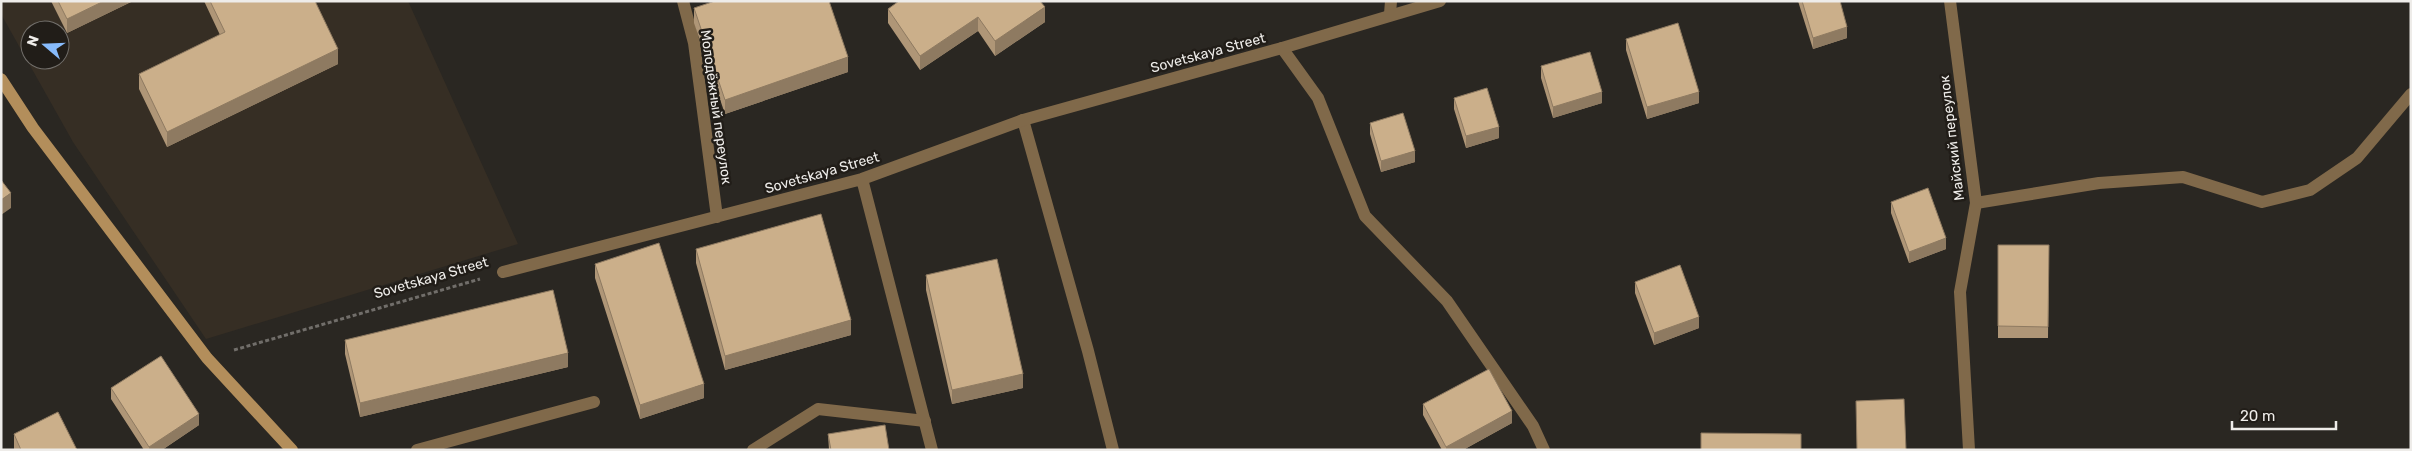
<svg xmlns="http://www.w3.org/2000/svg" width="2412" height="451" font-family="Rubik,sans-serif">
<rect width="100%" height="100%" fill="#2a2722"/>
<path fill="#362e24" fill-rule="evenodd" d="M1 1H408L518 244 206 339 73 142 1 14ZM30 30H60V60H30Z"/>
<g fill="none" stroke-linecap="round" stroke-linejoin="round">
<path stroke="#716e6a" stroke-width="3" stroke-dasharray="4 2.5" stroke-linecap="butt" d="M234 350 480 279"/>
<path stroke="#80694a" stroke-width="12" d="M1390 14 1391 1
M1282 48 1318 98 1365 216 1447 301 1533 426 1544 450
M1023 120 1088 351 1113 450
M1976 203 2099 183 2183 177 2262 202 2310 190 2357 158 2411 94
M417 450 594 402
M753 450 818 409 925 421"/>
<path stroke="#80694a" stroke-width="12" d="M683 1 694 43 717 217
M1950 1 1976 203 1960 292 1969 450
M862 179 932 450
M503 272 862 179 1023 120 1282 48 1440 1"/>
<path stroke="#b38e5b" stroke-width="12" d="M1 79 33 128 207 358 292 450"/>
</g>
<path fill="#af9677" d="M51 1H133L67 33Z
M204 1H315L338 64 167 147 139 89V74L220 35Z
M1798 1H1840L1847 38 1813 49Z
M694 8 848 72 725 114 694 23Z
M888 9 1045 22 995 56 978 31 920 70 888 23Z
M1626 39 1699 103 1647 119 1626 50Z
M1541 66 1602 103 1553 118 1541 78Z
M1454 98 1499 138 1466 148 1454 109Z
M1370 123 1415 162 1381 172 1370 134Z
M1891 202 1946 249 1909 263 1891 213Z
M1998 245H2049L2048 338H1998Z
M696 249 851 335 725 370 696 263Z
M595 264 704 398 640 419 595 278Z
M926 275 1023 388 952 404 926 290Z
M1635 282 1699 328 1654 345 1635 293Z
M345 340 568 367 360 417 345 354Z
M111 388 199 425 162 450H144L111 399Z
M1423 404 1512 423 1463 450H1442L1423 415Z
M14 434 77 450H14Z
M828 434 889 450H829Z"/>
<path fill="#8e7a61" d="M104 1H133L67 33V19Z
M1045 7V22L995 56V41Z
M978 17V31L920 70V56Z
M1847 27V38L1813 49V38Z
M338 49V64L167 147V132Z
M848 57V72L725 114V100Z
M1602 92V103L1553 118V107Z
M1699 92V103L1647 119V107Z
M1499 127V138L1466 148V136Z
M1415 151V162L1381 172V161Z
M11 193V208L1 215V200Z
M1946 238V249L1909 263V252Z
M1699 317V328L1654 345V333Z
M851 320V335L725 370V356Z
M568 353V367L360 417V403Z
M1023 374V388L952 404V390Z
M704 384V398L640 419V405Z
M1512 411V423L1463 450H1446V447Z
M199 414V425L162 450H149V447Z"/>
<path fill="#cbaf8a" stroke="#8e7a61" d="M58 1H104L67 19Z
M210 1H315L338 49 167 132 139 74 225 32Z
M715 1H829L848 57 725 100 694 8Z
M899 1H1040L1045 7 995 41 978 17 920 56 888 9Z
M1802 1H1840L1847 27 1813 38Z
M1678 23 1699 92 1647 107 1626 39Z
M1590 52 1602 92 1553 107 1541 66Z
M1487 88 1499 127 1466 136 1454 98Z
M1403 113 1415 151 1381 161 1370 123Z
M1 180 11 193 1 200Z
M1928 188 1946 238 1909 252 1891 202Z
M821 214 851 320 725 356 696 249Z
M659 243 704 384 640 405 595 264Z
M1998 245H2049L2048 327 1998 326Z
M997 259 1023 374 952 390 926 275Z
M1680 265 1699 317 1654 333 1635 282Z
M553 290 568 353 360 403 345 340Z
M161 356 199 414 149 447 111 388Z
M1489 369 1512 411 1446 447 1423 404Z
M1904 399 1906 450H1857L1856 401Z
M58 412 77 450H21L14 434Z
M885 425 889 450H831L828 434Z
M1701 433 1801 434V450H1701Z"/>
<g text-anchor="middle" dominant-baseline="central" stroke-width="5" stroke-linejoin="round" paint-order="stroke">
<g font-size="14" fill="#eeece9" stroke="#211d18">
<text transform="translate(1208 53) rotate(-15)">Sovetskaya Street</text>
<text transform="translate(716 107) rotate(82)">Молодёжный переулок</text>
<text transform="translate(1952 138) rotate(-97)">Майский переулок</text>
<text transform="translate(822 173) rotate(-16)">Sovetskaya Street</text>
<text transform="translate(431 278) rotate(-16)">Sovetskaya Street</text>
</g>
</g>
<rect width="2412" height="451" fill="none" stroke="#eeece9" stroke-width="5"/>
<g transform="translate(45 45) rotate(289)"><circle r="24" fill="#211d18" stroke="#73706c"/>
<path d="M0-4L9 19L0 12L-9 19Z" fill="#87bbfb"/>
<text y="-8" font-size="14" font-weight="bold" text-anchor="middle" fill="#eeece9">N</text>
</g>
<path d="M2232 421v8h104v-8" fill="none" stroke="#eeece9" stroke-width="2.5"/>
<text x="2240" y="421" font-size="15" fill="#eeece9" stroke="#211d18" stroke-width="4" paint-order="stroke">20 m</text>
</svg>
